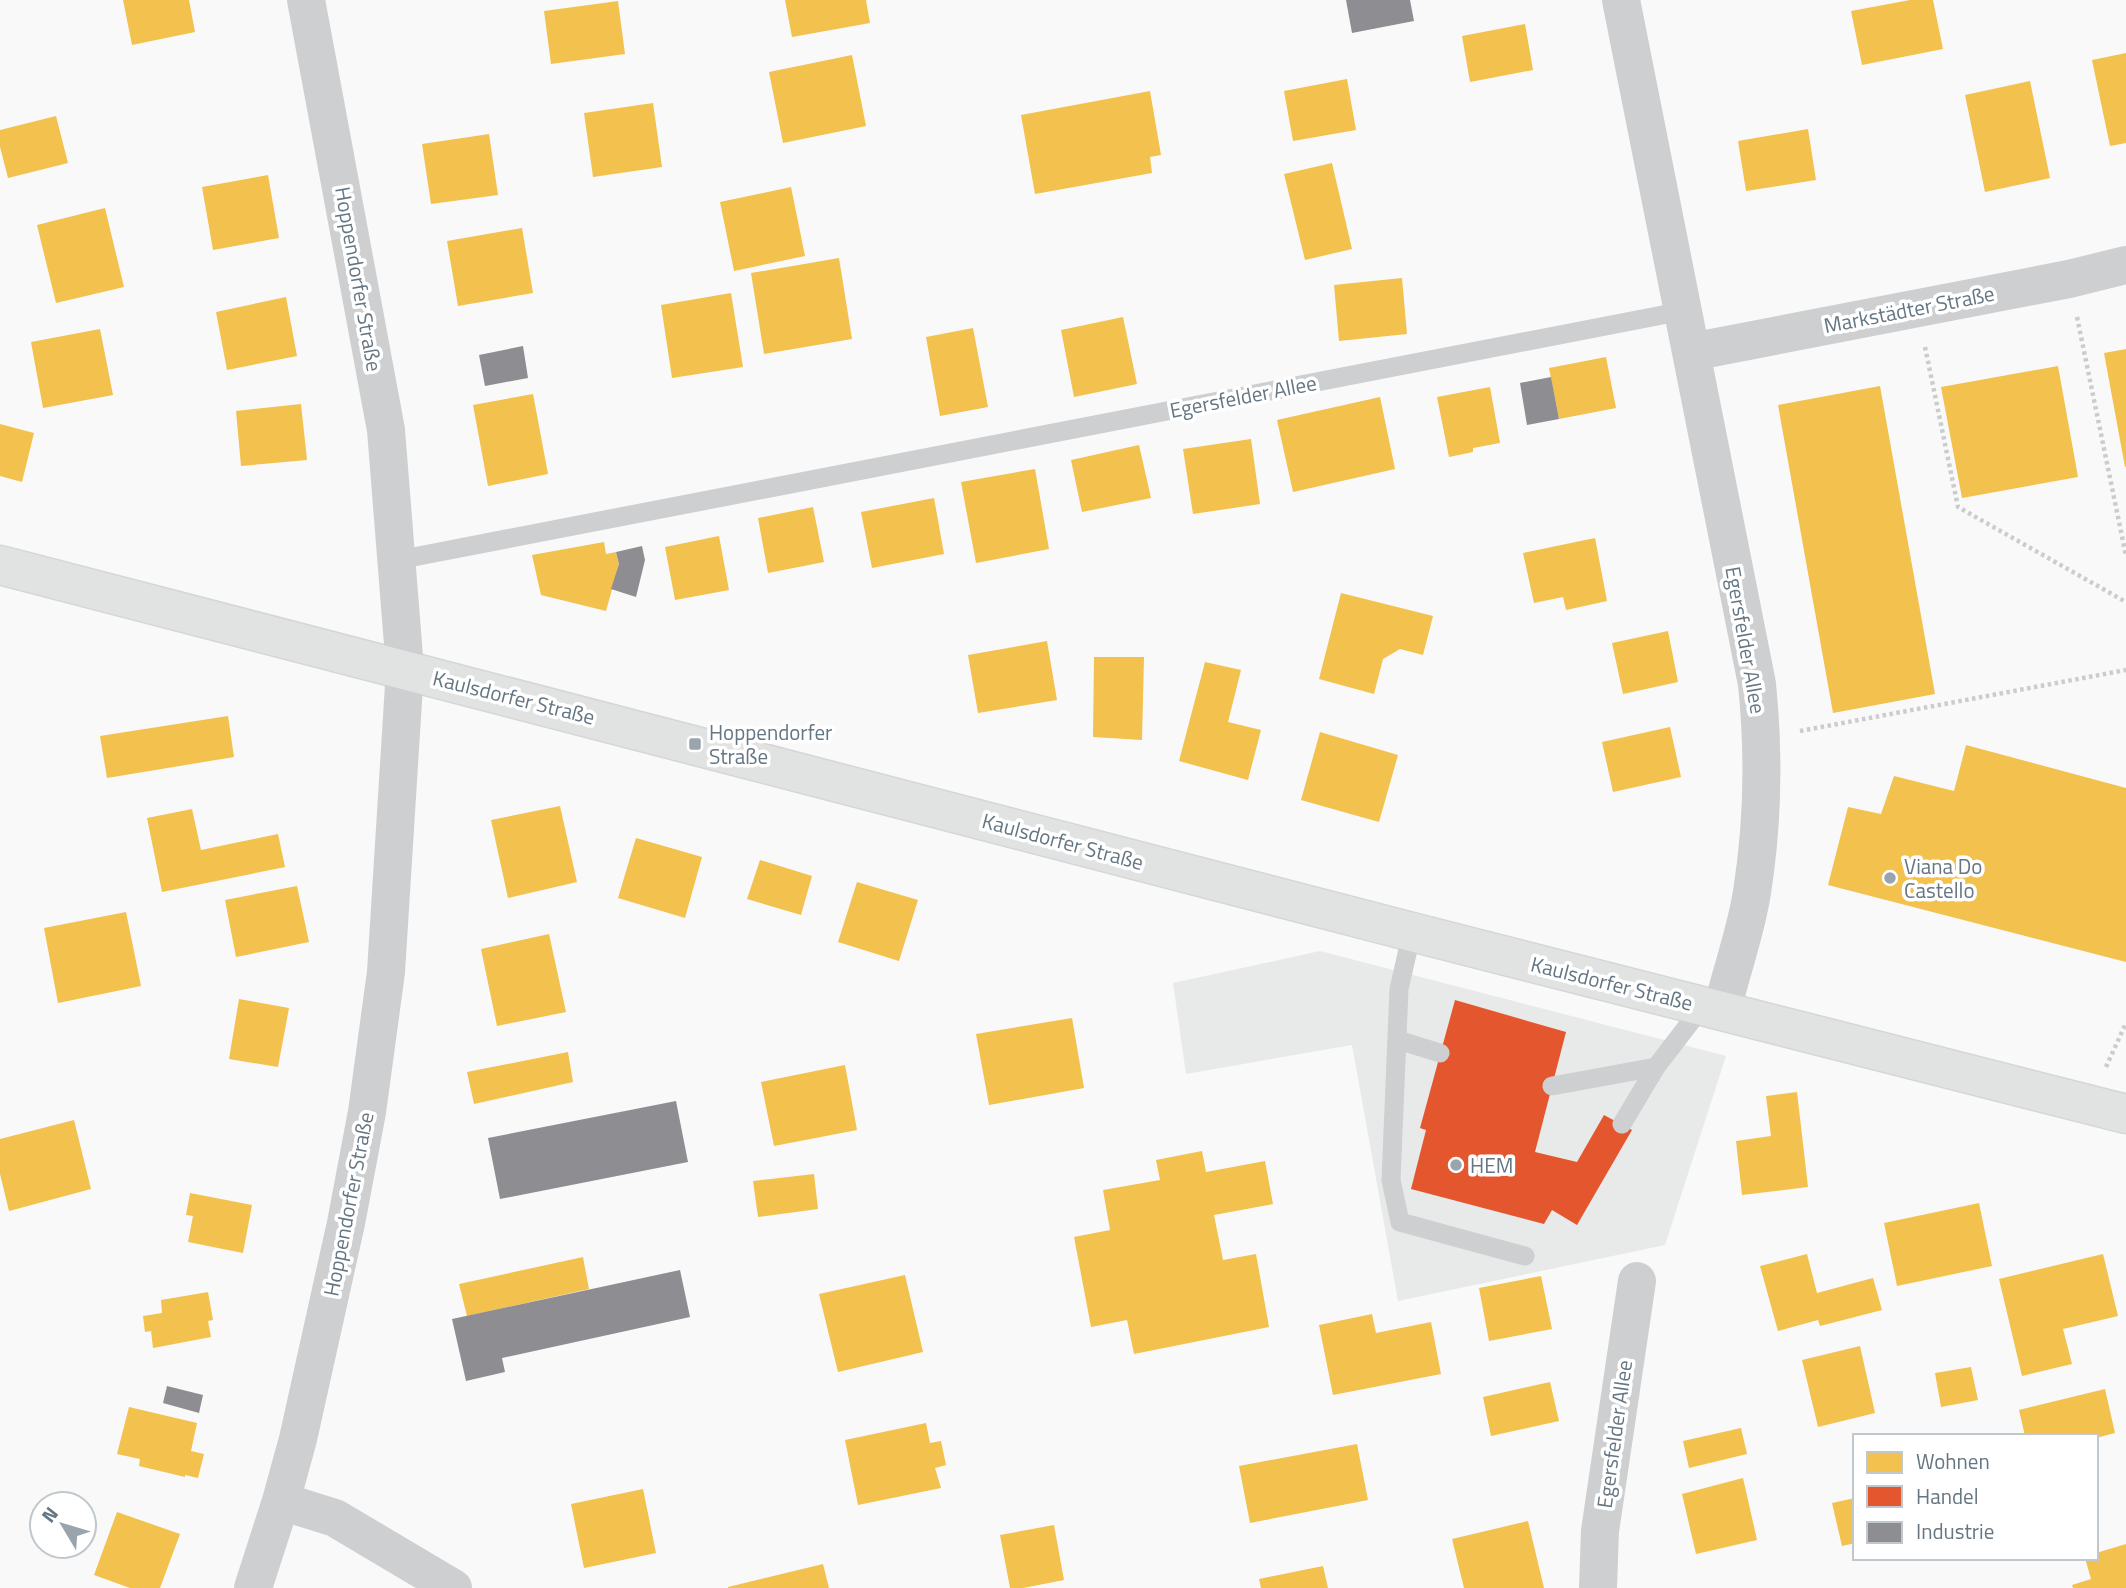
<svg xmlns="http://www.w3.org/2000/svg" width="2126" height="1588" font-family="'Titillium Web',sans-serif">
<rect width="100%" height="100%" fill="#f9f9f9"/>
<path fill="#e8e9e9" d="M1320 951 1726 1056 1665 1245 1398 1301 1352 1045 1186 1074 1173 983Z"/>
<path fill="#f2c14e" d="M123 0H189L195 32 132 45Z
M785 0H866L870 23 792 37Z
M1910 0H1933L1943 49 1862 65 1851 11Z
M618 1 625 54 551 64 544 11Z
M1525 24 1533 70 1470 82 1462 36Z
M2126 53V143L2110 146 2092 60Z
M852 55 866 126 783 143 769 72Z
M1347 79 1356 130 1293 141 1284 91Z
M2030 81 2050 178 1985 192 1965 95Z
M1150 91 1161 155 1150 157 1152 173 1035 194 1021 115Z
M653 103 662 167 593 177 584 113Z
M56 116 68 163 8 178 0 147V130Z
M1808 129 1816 180 1746 191 1738 141Z
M489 134 498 195 431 204 422 144Z
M1332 163 1352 249 1305 260 1284 174Z
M268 175 279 238 213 250 202 187Z
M791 187 805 256 734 271 720 202Z
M105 208 124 287 56 303 37 225Z
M522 228 533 293 458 306 447 241Z
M839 258 852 339 764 354 751 273Z
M1402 278 1407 334 1339 341 1334 285Z
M731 293 743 367 672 378 661 305Z
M286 297 297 356 227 370 216 312Z
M1123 317 1137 384 1074 397 1061 330Z
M973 328 988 407 940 416 926 337Z
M100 329 113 395 43 408 31 342Z
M2126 349V467H2125L2104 353Z
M1606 357 1616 408 1559 419 1549 368Z
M2058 366 2078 477 1962 498 1941 387Z
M1880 386 1935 694 1833 713 1778 405Z
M1490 387 1500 443 1473 448V452L1449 457 1437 397Z
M533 394 548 474 488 486 473 405Z
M1380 397 1395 469 1293 492 1277 420Z
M301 404 307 460 241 466 236 411Z
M0 424 34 433 22 482 0 476Z
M1251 439 1260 504 1193 514 1183 449Z
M1139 445 1151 498 1082 512 1071 460Z
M1035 469 1049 549 976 563 961 482Z
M934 498 944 554 872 568 861 512Z
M813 507 824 562 768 573 758 518Z
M719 536 729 590 675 600 665 547Z
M1595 538 1607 601 1566 610 1563 597 1534 603 1523 553Z
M604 542 606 554 616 552 619 564 606 611 541 595 532 555Z
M1341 593 1433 616 1423 655 1400 649 1383 659 1374 694 1319 679Z
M1668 631 1678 682 1623 694 1612 643Z
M1047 641 1057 700 978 713 968 655Z
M1094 657H1144L1142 740 1093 737Z
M1205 662 1241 670 1228 722 1261 730 1248 780 1179 761Z
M228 716 234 757 107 778 100 736Z
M1670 727 1681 777 1613 792 1602 742Z
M1320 732 1398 755 1379 822 1301 800Z
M1966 745 2126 788V962L1828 885 1848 807 1881 814 1894 776 1954 791Z
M560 806 577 882 508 898 491 820Z
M192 809 201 850 278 834 285 867 162 892 147 818Z
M636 838 702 857 685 918 618 898Z
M760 860 812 876 801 915 747 899Z
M857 882 918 900 899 961 838 942Z
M297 886 309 942 236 957 225 900Z
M126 912 141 986 58 1003 44 928Z
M549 934 566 1012 497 1026 481 949Z
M239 999 289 1008 278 1067 229 1059Z
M1072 1018 1084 1088 989 1105 976 1034Z
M568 1052 573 1082 474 1104 467 1072Z
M845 1065 857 1130 774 1146 761 1082Z
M1797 1092 1808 1187 1742 1195 1736 1141 1771 1136 1766 1096Z
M74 1120 91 1189 9 1211 0 1174V1139Z
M1202 1151 1206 1172 1265 1161 1273 1204 1214 1215 1223 1260 1256 1254 1269 1327 1134 1354 1127 1320 1091 1327 1074 1237 1110 1230 1103 1190 1160 1180 1156 1160Z
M814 1174 818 1209 758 1217 753 1181Z
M190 1193 252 1205 243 1253 188 1242 193 1216 186 1215Z
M1979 1203 1992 1266 1897 1286 1884 1223Z
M1807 1254 1817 1293 1873 1278 1882 1310 1820 1326 1818 1320 1778 1331 1760 1266Z
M2103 1254 2118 1316 2063 1329 2072 1364 2022 1376 1999 1279Z
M583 1257 589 1289 467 1316 459 1284Z
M905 1275 923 1352 838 1372 819 1294Z
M1541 1276 1552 1329 1489 1341 1479 1288Z
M208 1292 213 1320 208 1321 211 1337 153 1348 151 1331 145 1332 143 1316 162 1313 161 1300Z
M1372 1314 1376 1333 1431 1322 1441 1374 1333 1395 1319 1325Z
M1860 1346 1875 1413 1818 1427 1802 1360Z
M1971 1367 1978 1400 1941 1407 1935 1373Z
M1550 1382 1559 1421 1491 1436 1483 1397Z
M2105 1389 2115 1433 2096 1438V1436H2025L2019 1410Z
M129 1407 197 1423 191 1451 204 1454 198 1478 185 1475V1477L139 1466 140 1459 117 1454Z
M926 1423 930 1443 941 1441 946 1465 935 1468 941 1488 858 1505 845 1440Z
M1741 1428 1747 1454 1689 1468 1683 1441Z
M1357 1444 1368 1500 1250 1523 1239 1466Z
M1743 1478 1757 1540 1696 1554 1682 1494Z
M643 1489 656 1553 584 1568 571 1504Z
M1855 1498V1543L1842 1546 1832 1503Z
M117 1512 180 1534 160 1588H130L94 1575Z
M1528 1521 1544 1588H1464L1452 1539Z
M1054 1525 1064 1580 1023 1588H1010L1000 1535Z
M2126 1544V1588H2073L2072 1585 2091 1579 2085 1558H2096V1553Z
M823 1564 829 1588H728V1587Z
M1323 1566 1328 1588H1261L1259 1579Z"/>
<path fill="#e4572e" d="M1455 1000 1566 1032 1535 1152 1577 1162 1604 1115 1632 1130 1577 1225 1552 1210 1544 1224 1411 1189 1426 1130 1420 1128Z"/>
<path fill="#8d8d92" d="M1346 0H1410L1414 21 1352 33Z
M523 346 528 378 485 386 479 355Z
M1551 377 1559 419 1527 425 1520 383Z
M642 546 645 560 636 597 611 589 619 564 616 552Z
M676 1101 688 1162 500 1199 488 1138Z
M680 1270 690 1317 502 1358 505 1372 466 1381 452 1319Z
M167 1386 203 1395 199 1413 163 1403Z"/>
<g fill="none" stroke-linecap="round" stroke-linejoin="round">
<defs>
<path id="secondary" d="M0 565 1412 932 2126 1114"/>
</defs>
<use href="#secondary" stroke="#d5d6d7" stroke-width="41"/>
<path stroke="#cbcccd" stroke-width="4.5" stroke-dasharray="3.5 3.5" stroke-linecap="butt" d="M2077 317 2126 556
M1925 347 1958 507 2126 602
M1800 731 2126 670
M2106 1067 2126 1023"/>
<path stroke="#cecfd0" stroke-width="19" d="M398 560 1683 311
M1412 932 1399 989 1391 1180 1400 1222 1525 1256
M1398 1040 1440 1053
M1552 1086 1656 1067 1702 1007
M1622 1124 1656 1067"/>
<path stroke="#cecfd0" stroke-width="38" d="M1621 0 1757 684C1764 753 1763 823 1752 892 1746 932 1731 971 1722 1011
M1691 352 2069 279 2126 265
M281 1501 335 1518 453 1588
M253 1588 281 1501 298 1439 346 1223 367 1112 386 972 405 669 386 430 306 0
M1598 1588 1600 1531 1637 1281"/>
<use href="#secondary" stroke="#e1e2e2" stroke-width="38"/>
</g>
<g fill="#99a4ac" stroke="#fff" stroke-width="2.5">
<rect x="688" y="737" width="14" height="14" rx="3.5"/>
<circle cx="1890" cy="878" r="7"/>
<circle cx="1456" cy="1165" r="7"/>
</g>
<g text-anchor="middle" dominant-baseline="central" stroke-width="7" stroke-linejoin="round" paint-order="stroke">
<g font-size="21" fill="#657683" stroke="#fff">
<text transform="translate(359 279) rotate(80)">Hoppendorfer Straße</text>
<text transform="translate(1909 309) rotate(-11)">Markstädter Straße</text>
<text transform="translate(1243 396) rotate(-11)">Egersfelder Allee</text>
<text transform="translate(1746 640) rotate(80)">Egersfelder Allee</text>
<text transform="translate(514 697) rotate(14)">Kaulsdorfer Straße</text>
<text transform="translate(1063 841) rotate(15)">Kaulsdorfer Straße</text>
<text transform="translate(1612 983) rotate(14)">Kaulsdorfer Straße</text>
<text transform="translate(348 1204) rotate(-79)">Hoppendorfer Straße</text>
<text transform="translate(1614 1434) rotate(-82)">Egersfelder Allee</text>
</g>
<g font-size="21" fill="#657683" stroke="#fff" text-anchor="start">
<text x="709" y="732">Hoppendorfer<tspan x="709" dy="24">Straße</tspan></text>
<text x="1904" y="866">Viana Do<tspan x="1904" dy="24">Castello</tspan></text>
<text x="1470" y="1165">HEM</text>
</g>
</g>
<rect x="1853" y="1434" width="245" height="126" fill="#ffffff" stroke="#c1c8cd" stroke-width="2"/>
<rect x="1867" y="1452" width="35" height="21" fill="#f2c14e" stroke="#c1c8cd" stroke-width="2"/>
<text x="1916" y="1469" font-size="21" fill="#657683">Wohnen</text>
<rect x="1867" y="1486" width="35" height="21" fill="#e4572e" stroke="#c1c8cd" stroke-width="2"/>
<text x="1916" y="1504" font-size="21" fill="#657683">Handel</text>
<rect x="1867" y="1522" width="35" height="21" fill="#8d8d92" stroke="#c1c8cd" stroke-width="2"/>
<text x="1916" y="1539" font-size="21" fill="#657683">Industrie</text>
<g transform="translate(63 1525) rotate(308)"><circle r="33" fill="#ffffff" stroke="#c1c8cd" stroke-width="2"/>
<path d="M0-5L12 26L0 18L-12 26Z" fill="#99a4ac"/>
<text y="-10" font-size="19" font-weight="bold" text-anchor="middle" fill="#657683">N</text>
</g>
</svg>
